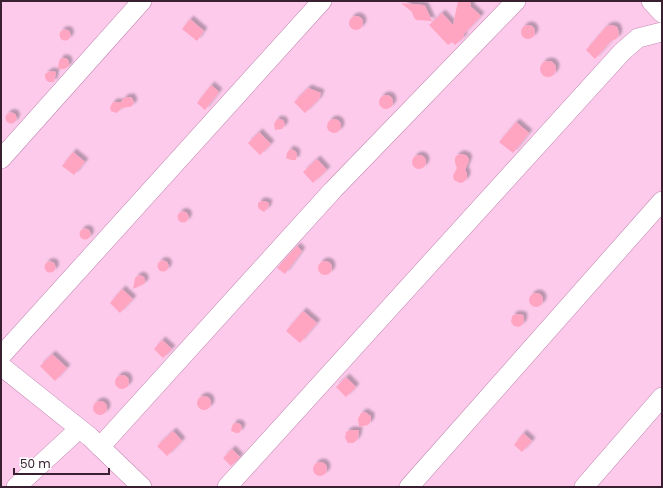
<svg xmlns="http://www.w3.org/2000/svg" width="663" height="488" font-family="Poppins,sans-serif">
<defs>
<filter id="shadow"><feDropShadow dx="3.5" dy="-3.5" stdDeviation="1" flood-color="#0004"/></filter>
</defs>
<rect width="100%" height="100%" fill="#fdcaec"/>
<path fill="#ffa4c1" filter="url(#shadow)" d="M458 1H470L471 7 481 16 463 35 464 37 455 45 452 42 448 45 429 25 442 13 453 25Z
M401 3 422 5 425 6 432 21 416 20 413 16 412 12Z
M349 23a7 7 0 1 1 14 0a7 7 0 1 1-14 0Z
M190 19 204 31 197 41 182 29Z
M612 25 617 27 618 30 619 32 618 37 616 39 611 41 595 59 586 50 605 28 607 26Z
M521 32a7 7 0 1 1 14 0a7 7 0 1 1-14 0Z
M59.5 35a5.5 5.5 0 1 1 11 0a5.5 5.5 0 1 1-11 0Z
M61 58H64L67 59 69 62V66L68 67 64 69H58L59 61Z
M540 69a8 8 0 1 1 16 0a8 8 0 1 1-16 0Z
M50 71 56 72 54 82H49L46 80 45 77V74Z
M211 85 219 92 205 110 197 103Z
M308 88 321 93 319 99 305 113 294 102Z
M379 102a7 7 0 1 1 14 0a7 7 0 1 1-14 0Z
M128 97H131L133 100 134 103 132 106 129 107 121 108 119 111 116 113 111 111 110 108 112 103 114 102H121L124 98Z
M5.5 118a5.5 5.5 0 1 1 11 0a5.5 5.5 0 1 1-11 0Z
M327 126a7 7 0 1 1 14 0a7 7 0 1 1-14 0Z
M277 119 283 120 285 125 282 129 275 130 274 124Z
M516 122 529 133 513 153 499 142Z
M259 132 271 144 260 155 248 143Z
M290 149 295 151 297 154 296 160H291L286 158 287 153Z
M73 152 85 162 74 175 62 166Z
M460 154H462L467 156 469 160 465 170 467 174V178L464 182 460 183 454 180 453 176 457 168 455 163V158L456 156Z
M412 162a7 7 0 1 1 14 0a7 7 0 1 1-14 0Z
M317 159 327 170 313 183 303 172Z
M261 201H264L269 203 268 208 264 212 259 209 258 207V203Z
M177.5 217a5.5 5.5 0 1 1 11 0a5.5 5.5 0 1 1-11 0Z
M79.5 234a5.5 5.5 0 1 1 11 0a5.5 5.5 0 1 1-11 0Z
M297 246 302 251 285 274 277 268Z
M157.5 266a5.5 5.5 0 1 1 11 0a5.5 5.5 0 1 1-11 0Z
M318 268a7 7 0 1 1 14 0a7 7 0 1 1-14 0Z
M44.5 267a5.5 5.5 0 1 1 11 0a5.5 5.5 0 1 1-11 0Z
M139 275 142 276 144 277 145 280V283L142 285 133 289 135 278Z
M122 289 133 299 120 313 110 303Z
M529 300a7 7 0 1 1 14 0a7 7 0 1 1-14 0Z
M303 311 317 323 300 343 286 331Z
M516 314 523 315 524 320 523 324 519 327 514 326 511 322 512 316Z
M162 340 172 349 163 358 154 349Z
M52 354 67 368 55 381 40 366Z
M115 382a7 7 0 1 1 14 0a7 7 0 1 1-14 0Z
M346 377 356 387 346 397 336 387Z
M197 403a7 7 0 1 1 14 0a7 7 0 1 1-14 0Z
M93 408a7 7 0 1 1 14 0a7 7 0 1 1-14 0Z
M361 413 365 412 369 415 371 416V421L368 425 359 427 358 419Z
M234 423H237L240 424 242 427 241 430 239 433H236L231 431 232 426Z
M350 430H359L358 438 355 442 353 443H348L345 438 346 432Z
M173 431 182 441 167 456 157 446Z
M523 433 532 441 522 452 514 445Z
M232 449 240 457 231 466 223 458Z
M313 469a7 7 0 1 1 14 0a7 7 0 1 1-14 0Z"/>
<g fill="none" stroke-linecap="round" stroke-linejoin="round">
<defs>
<path id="minor" d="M651 1 662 13
M1 159 142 1
M1 356 322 1
M1 366 90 437 142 487
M100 447 333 190 516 1
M16 487 79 429
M227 487 622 52 638 38 662 32
M409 487 662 201
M584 487 662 397"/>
</defs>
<use href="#minor" stroke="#c185ae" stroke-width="20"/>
<use href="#minor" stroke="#fff" stroke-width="19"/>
</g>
<rect width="663" height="488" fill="none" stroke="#382030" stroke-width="4"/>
<path d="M14 468v6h95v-6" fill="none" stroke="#382030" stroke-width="2"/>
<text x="20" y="468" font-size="12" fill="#382030" stroke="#fdfdfd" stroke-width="3" paint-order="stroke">50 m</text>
</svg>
